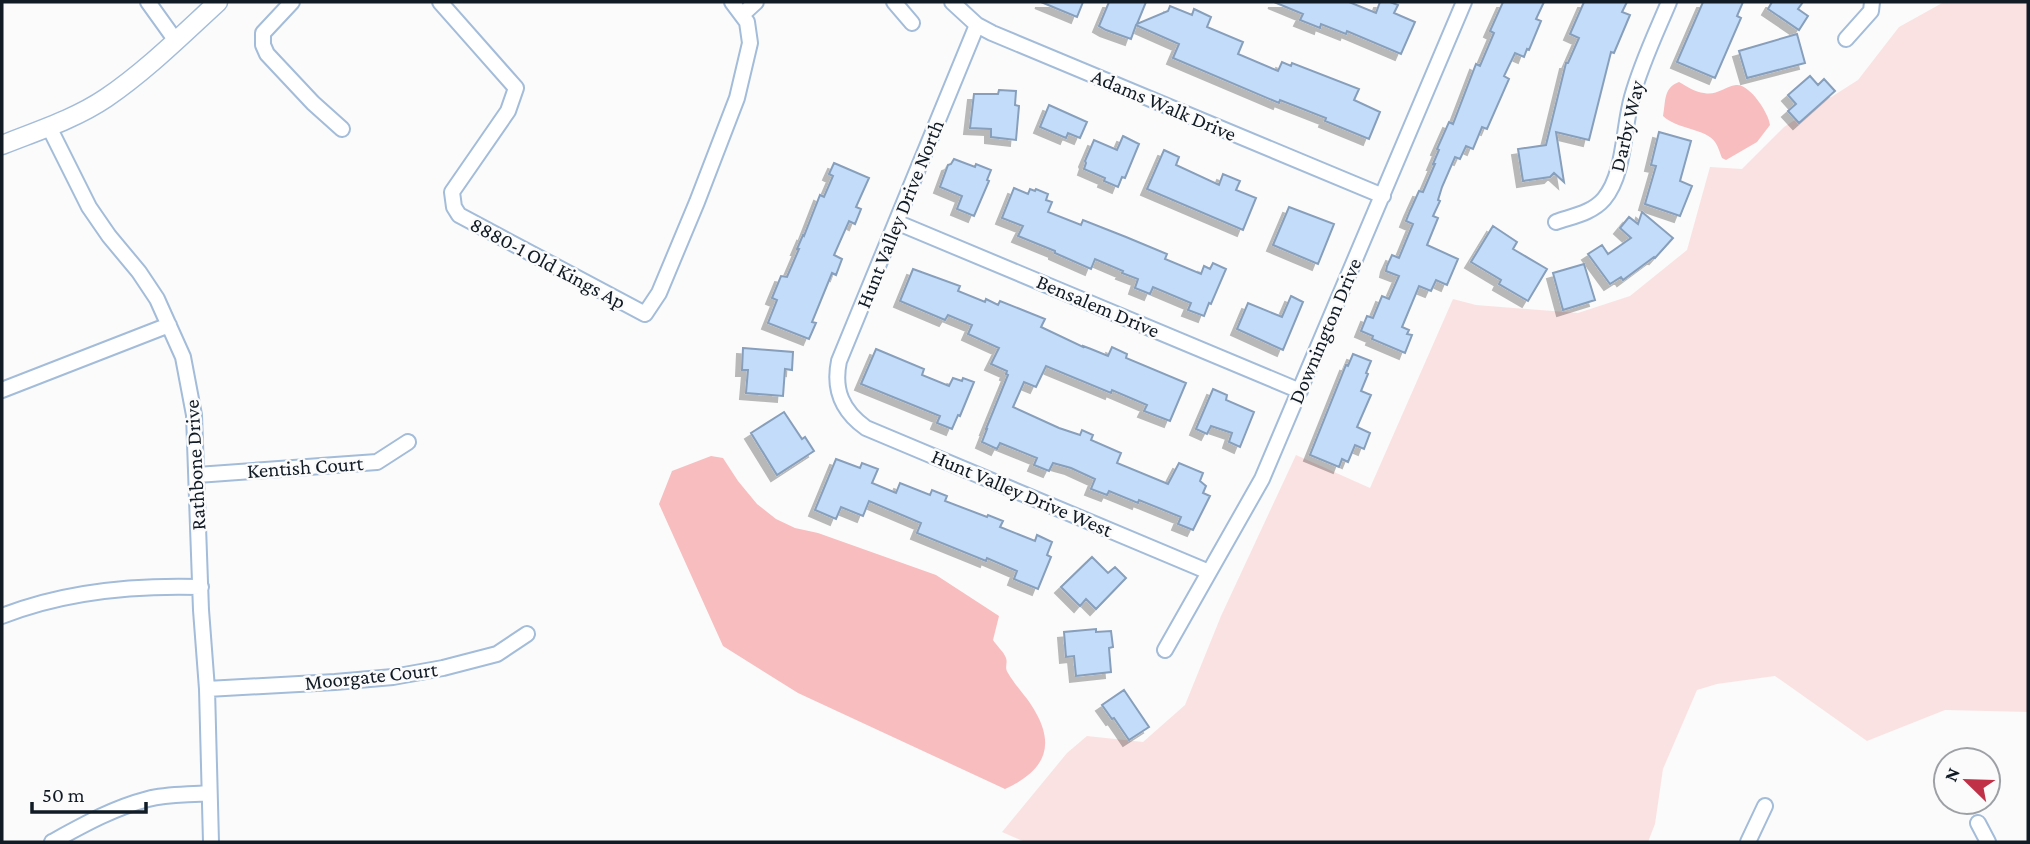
<svg xmlns="http://www.w3.org/2000/svg" width="2030" height="844" font-family="'Crimson Pro',serif">
<defs>
<filter id="shadow"><feDropShadow dx="-6" dy="6" stdDeviation="0" flood-color="#0004"/></filter>
</defs>
<rect width="100%" height="100%" fill="#fbfbfb"/>
<path fill="#fbe2e2" d="M1944 2H2028V712L1945 710 1867 741 1775 676 1717 684 1697 690 1663 769 1655 824 1648 842H1025L1002 832 1067 753 1087 736 1143 742 1185 705 1221 616 1296 455 1370 488 1453 299 1476 305 1578 313 1630 296 1687 250 1710 167 1742 169 1784 127 1858 80 1899 27Z"/>
<path fill="#f8bdbf" d="M1679 82C1686 86 1695 92 1704 93 1716 96 1724 87 1736 85 1749 83 1769 113 1770 125L1757 142 1726 160 1722 158C1720 153 1718 146 1715 142 1707 129 1676 129 1663 116 1666 101 1663 88 1679 82Z
M711 456 723 458 738 481 757 504 776 519 795 528 818 533 936 575 999 616 993 640C996 645 1004 652 1006 658 1008 664 1004 667 1008 673 1016 687 1029 699 1036 713 1057 750 1040 773 1005 789L798 693 723 646 659 504 672 471Z"/>
<path fill="#c2dcfa" stroke="#879fbb" stroke-width="2" filter="url(#shadow)" d="M1041 2H1083L1077 17Z
M1109 2H1146L1137 24 1168 11 1170 6 1192 15 1194 9 1211 17 1207 27 1243 42 1238 54 1278 71 1282 62 1291 66 1292 63 1359 89 1354 100 1380 112 1369 139 1325 121 1326 118 1280 100 1279 103 1173 58 1179 44 1136 25 1131 39 1106 30 1099 26Z
M1274 2H1349L1376 13 1380 2H1390L1398 5 1394 13 1415 22 1401 54 1347 31 1346 34 1321 24 1320 28 1300 20 1303 14Z
M1503 2H1544L1536 19 1541 21 1529 50 1527 49 1524 57 1515 53 1504 76 1509 79 1487 129 1482 127 1473 149 1466 146 1460 159 1455 157 1442 187 1438 200 1440 201 1433 216 1438 218 1427 245 1458 259 1447 285 1436 280 1431 291 1419 286 1402 327 1409 330 1407 334 1412 335 1405 353 1372 339 1373 336 1361 331 1367 316 1373 318 1382 296 1389 299 1399 276 1386 271 1387 266 1392 255 1399 258 1413 224 1406 221 1410 211 1419 191 1423 192 1435 164H1433L1439 150 1437 149 1449 122 1453 124 1476 64 1480 66 1494 33 1490 31Z
M1584 2H1627L1622 12 1630 15 1614 53 1611 52 1589 140 1556 132 1564 182 1554 173 1550 177 1523 181 1518 149 1546 145 1566 63H1568L1579 38 1570 34Z
M1703 2H1743L1737 16 1741 18 1715 78 1677 62Z
M1772 2H1803L1798 9 1808 16 1799 30 1768 9Z
M1797 34 1805 63 1747 78 1739 51Z
M1810 76 1818 85 1824 79 1835 91 1799 123 1788 111 1796 104 1788 95Z
M999 90 1016 91 1015 105 1019 106 1016 140 991 137V129L970 128 974 94H998Z
M1049 105 1087 122 1080 138 1068 133 1066 138 1040 127Z
M1659 132 1691 141 1680 181 1692 186 1680 216 1645 204 1656 166 1651 165Z
M1123 136 1139 144 1125 178 1122 177 1118 187 1104 181 1105 178 1084 169 1086 163 1085 161 1094 140 1117 150Z
M1164 150 1179 157 1176 165 1219 185 1223 174 1240 181 1236 190 1256 198 1243 230 1147 189Z
M954 159 975 167 976 164 991 170 987 180 989 181 974 216 957 209 962 196 940 187 948 165 951 164Z
M834 163 869 178 856 207 861 209 855 224 849 221 834 255 842 259 836 275 832 273 812 322 816 323 809 339 768 323 777 300 772 298 781 276 787 277 799 249H797L803 235 804 236 820 195 824 197 833 176 829 174Z
M1014 188 1028 194 1030 189 1035 191 1036 189 1048 194 1046 200 1052 202 1048 212 1081 225 1083 220 1126 237 1167 254 1165 259 1201 274 1204 266 1210 269 1213 263 1226 269 1211 304 1209 303 1204 316 1188 310 1191 303 1153 287 1150 294 1135 288 1138 279 1122 273 1123 271 1095 259 1091 269 1055 253V251L1018 236 1023 226 1002 218Z
M1289 207 1334 224 1318 264 1273 245Z
M1642 212 1673 238 1655 258 1654 257 1623 280 1621 277 1610 284 1588 254 1602 245 1608 254 1631 238 1620 228 1629 217 1638 224Z
M1493 226 1517 242 1513 249 1547 269 1528 301 1499 284 1501 280 1471 262Z
M1584 264 1595 300 1563 310 1553 273Z
M913 269 960 286 958 291 985 302 986 299 998 305 1000 301 1045 319 1041 327 1083 347V346L1091 349 1108 356 1112 347 1127 354 1126 358 1186 383 1170 421 1144 411 1147 405 1112 390 1111 393 1046 366 1036 387 1024 382 1013 407 1059 428 1080 435 1082 430 1093 435 1091 440 1121 453 1117 463 1168 484 1179 463 1203 473 1200 481 1206 486 1203 493 1210 496 1193 530 1178 524 1181 517 1139 500 1138 503 1109 491 1107 495 1091 489 1095 479 1071 468 1053 463 1049 471 1034 465 1037 458 1000 443 997 449 982 442 987 429H986L1008 375 1006 374 1007 371 991 364 999 348 968 334 972 325 948 315 945 320 900 301Z
M1291 296 1303 302 1283 350 1237 329 1248 303 1282 317Z
M743 348 793 352 792 370 785 369 783 396 746 393 748 370H742Z
M876 349 924 369 922 375 949 386 953 378 962 381 963 378 974 382 960 416 958 415 952 429 937 423 940 416 861 384Z
M1353 354 1371 361 1366 373 1368 374 1361 391 1371 395 1357 427 1370 433 1364 449 1355 445 1348 462 1342 459 1339 467 1310 455 1346 365 1348 366Z
M1213 389 1227 395 1226 400 1254 412 1240 447 1229 442 1232 433 1211 426 1207 434 1196 429Z
M784 412 802 439 805 437 814 451 777 475 751 433Z
M836 459 860 468 862 463 878 469 872 483 896 493 900 483 930 495 932 490 947 496 945 501 987 517 988 515 1003 521 1000 527 1035 541 1037 535 1052 542 1047 555 1051 557 1038 589 1014 579 1017 571 987 558 986 561 917 533 921 523 869 501 863 516 841 507 836 519 815 510Z
M1092 557 1108 573 1115 567 1126 578 1096 609 1086 599 1080 606 1061 587Z
M1096 629V632L1111 631 1113 647 1109 648 1111 672 1076 676 1074 656 1066 657 1064 632Z
M1124 690 1149 727 1129 740 1114 718 1112 719 1102 705Z"/>
<g fill="none" stroke-linecap="round" stroke-linejoin="round">
<defs>
<path id="minor" d="M148 2 176 41
M292 2 263 33V45L267 54 313 103 342 129
M440 2 516 88 508 111 452 192 454 207 459 215 645 314 659 293 697 202 737 98 750 43 747 22 732 2
M894 2 912 23
M952 2 977 25 992 33 1383 196
M743 14 756 2
M977 25 839 361C833 390 842 411 866 428L1209 572
M1846 39 1871 11 1872 2
M49 127 89 207 109 236 139 272 157 299 183 357 194 415 201 610 207 689 211 842
M896 222 1300 391
M1556 222C1573 216 1592 213 1604 199 1625 174 1623 128 1632 97 1641 64 1656 33 1669 2
M2 390 169 325
M197 475 377 462 408 442
M2 616C65 591 134 585 201 587
M1165 650 1262 479 1464 2
M207 689 335 682 393 677 443 668 497 654 527 634
M1978 823 1988 842
M52 842C83 825 113 808 148 799 167 794 189 795 208 793
M1748 842 1765 806"/>
<path id="tertiary" d="M2 145C37 131 75 119 106 98 147 70 182 35 218 2"/>
</defs>
<use href="#minor" stroke="#a3bcd9" stroke-width="18"/>
<use href="#tertiary" stroke="#a3bcd9" stroke-width="21"/>
<use href="#minor" stroke="#fff" stroke-width="14"/>
<use href="#tertiary" stroke="#fff" stroke-width="18"/>
</g>
<g text-anchor="middle" dominant-baseline="central" stroke-width="5" stroke-linejoin="round" paint-order="stroke">
<g font-size="21" fill="#111b25" stroke="#fbfbfb">
<text transform="translate(1164 105) rotate(23)">Adams Walk Drive</text>
<text transform="translate(1627 126) rotate(-77)">Darby Way</text>
<text transform="translate(900 214) rotate(-68)">Hunt Valley Drive North</text>
<text transform="translate(548 263) rotate(28)">8880-1 Old Kings Ap</text>
<text transform="translate(1098 306) rotate(23)">Bensalem Drive</text>
<text transform="translate(1325 331) rotate(-67)">Downington Drive</text>
<text transform="translate(195 465) rotate(-93)">Rathbone Drive</text>
<text transform="translate(305 467) rotate(-4)">Kentish Court</text>
<text transform="translate(1022 493) rotate(23)">Hunt Valley Drive West</text>
<text transform="translate(371 676) rotate(-6)">Moorgate Court</text>
</g>
</g>
<rect width="2030" height="844" fill="none" stroke="#111b25" stroke-width="7"/>
<g transform="translate(1967 781) rotate(293)"><circle r="33" fill="#fbfbfb" stroke="#9da1a5" stroke-width="2"/>
<path d="M0-5L12 26L0 18L-12 26Z" fill="#c03047"/>
<text y="-10" font-size="19" font-weight="bold" text-anchor="middle" fill="#111b25">N</text>
</g>
<path d="M32 802v10h114v-10" fill="none" stroke="#111b25" stroke-width="3.5"/>
<text x="42" y="802" font-size="21" fill="#111b25" stroke="#fbfbfb" stroke-width="5" paint-order="stroke">50 m</text>
</svg>
